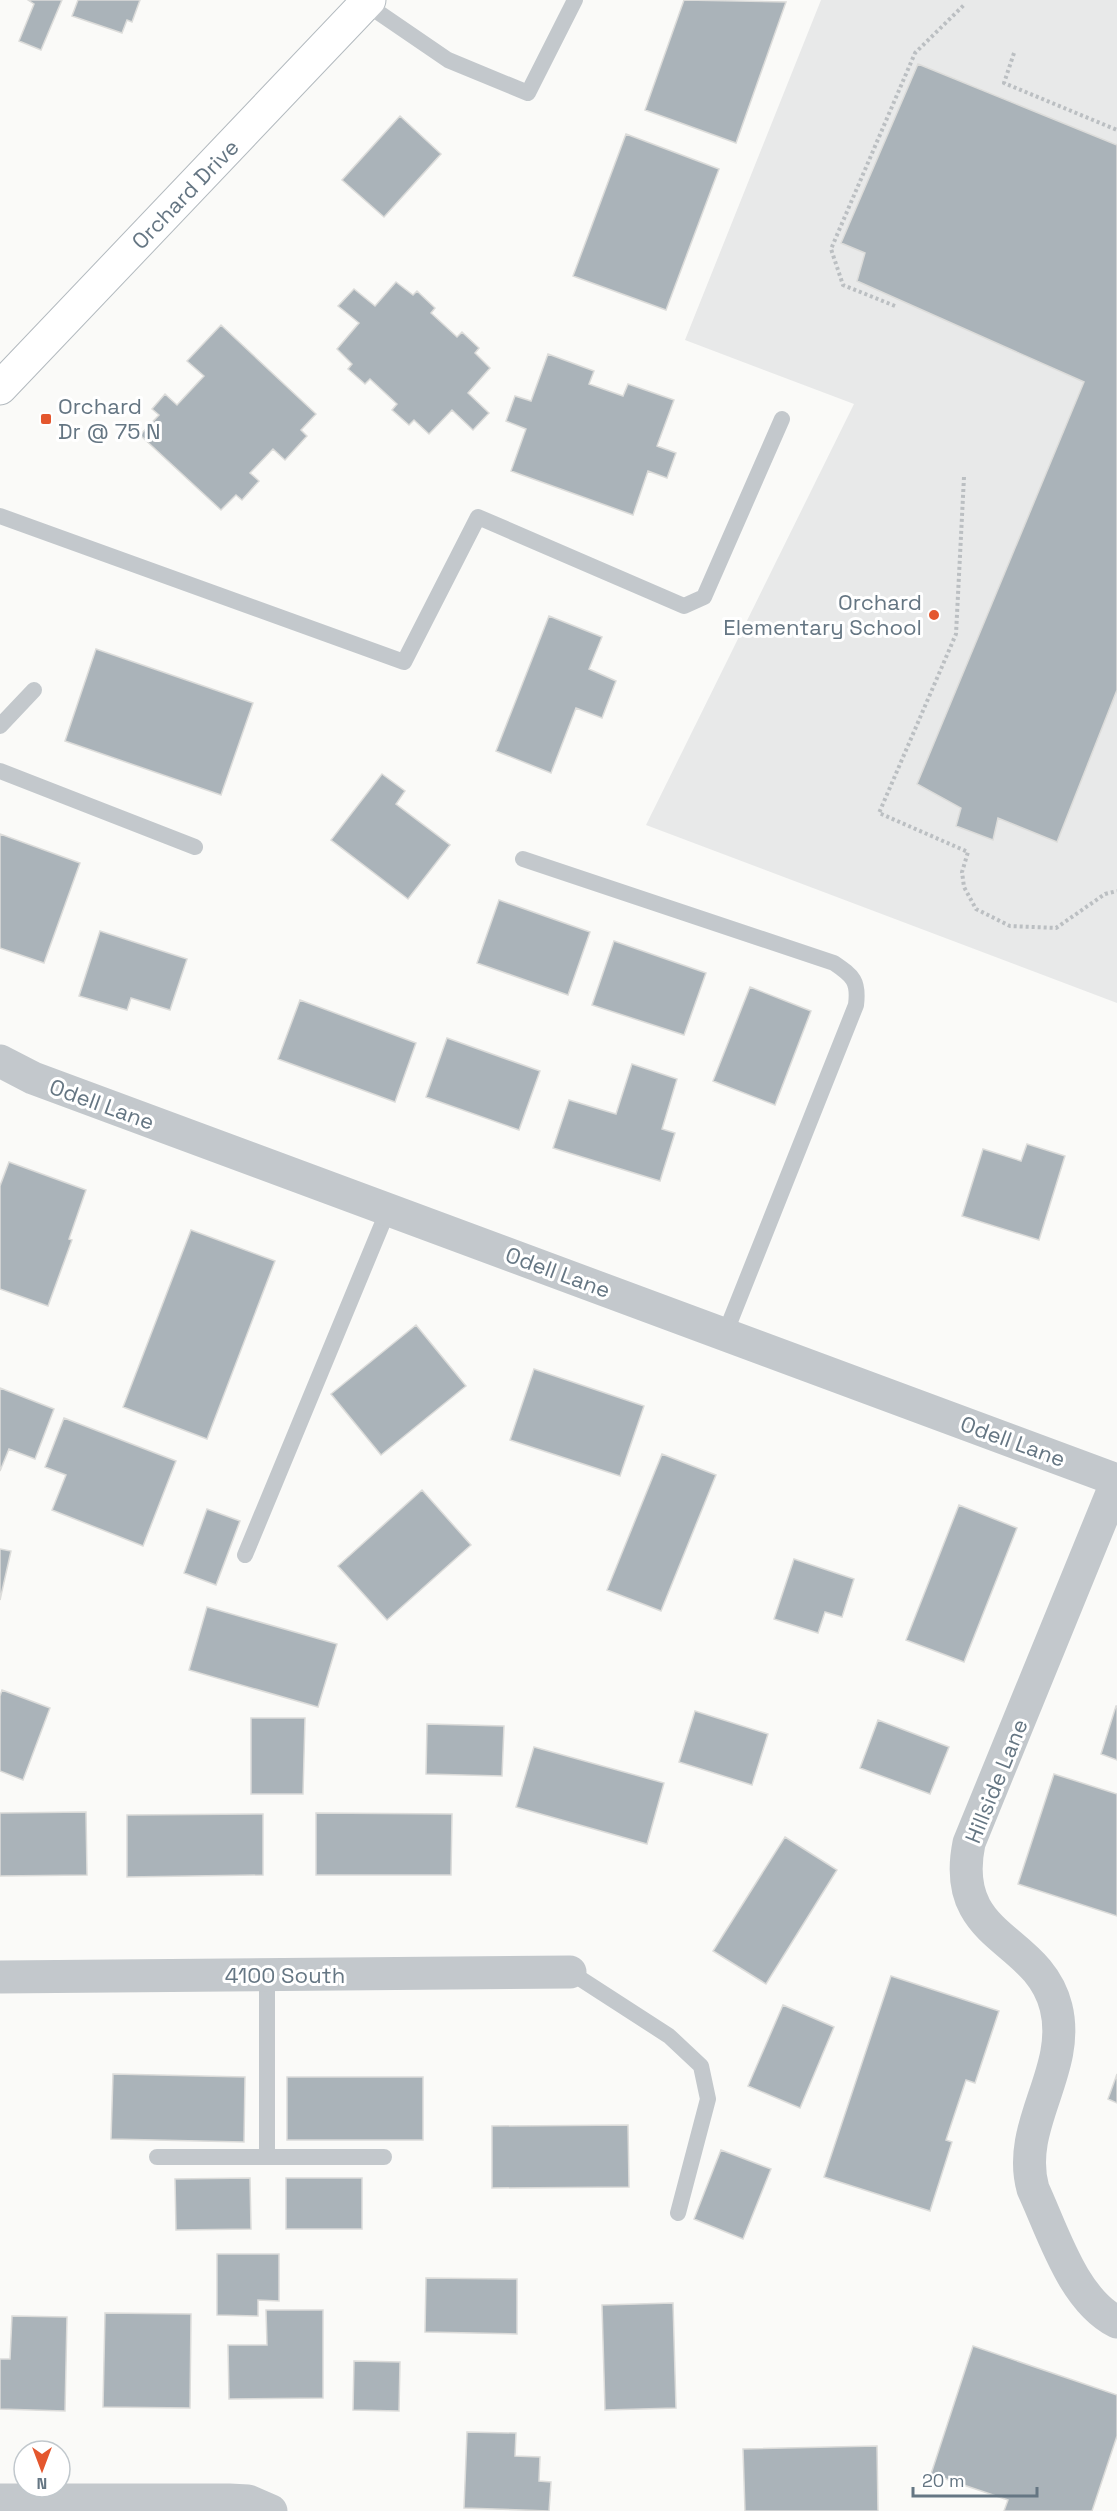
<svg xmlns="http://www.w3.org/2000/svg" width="1117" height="2511" font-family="'Space Grotesk',sans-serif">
<rect width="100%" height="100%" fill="#fafaf8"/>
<path fill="#e8e9e9" d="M821 0H1117V1003L646 825 854 404 685 340Z"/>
<path fill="#aab3b9" stroke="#dcdcda" stroke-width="1.5" d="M28 0H62L41 50 19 41 34 4Z
M78 0H140L132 22 127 20 122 33 72 16Z
M684 0 786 2 736 143 645 110Z
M918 64 1117 145V690L1057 842 998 818 993 840 956 826 961 808 917 784 1084 382 857 281 865 253 841 243Z
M400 116 441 154 384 217 342 180Z
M626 134 719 169 666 310 573 276Z
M396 282 413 295 417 291 435 308 431 313 457 337 462 332 479 348 475 353 490 368 468 393 489 413 473 430 452 410 429 434 414 420 409 425 392 410 397 404 370 379 365 384 348 369 352 364 337 349 359 323 338 306 354 289 375 306Z
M221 325 316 414 301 430 307 436 285 460 273 449 250 473 259 481 242 500 236 495 221 510 140 435 159 415 152 409 165 394 177 405 204 376 187 361Z
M548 354 594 371 589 384 623 396 628 384 674 400 657 446 676 453 667 478 648 471 633 515 511 471 526 429 506 421 515 396 531 401Z
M549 616 602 637 589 669 616 681 602 718 576 708 551 773 496 751Z
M96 649 253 703 221 795 65 741Z
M382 774 405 791 396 804 450 845 408 899 331 840Z
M0 834 80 863 44 963 0 948Z
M499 900 590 932 568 995 477 963Z
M100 931 187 959 170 1010 131 998 127 1010 79 996Z
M614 941 706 973 684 1035 592 1005Z
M750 987 811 1011 775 1105 713 1081Z
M300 1000 416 1043 395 1102 278 1059Z
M447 1038 540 1071 519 1130 426 1097Z
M632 1064 677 1079 662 1129 675 1133 660 1181 553 1148 569 1100 616 1114Z
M1027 1144 1065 1156 1039 1240 962 1216 983 1149 1021 1161Z
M9 1162 86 1190 69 1239 72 1240 48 1306 0 1289V1186Z
M191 1230 275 1261 207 1439 123 1407Z
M416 1325 466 1386 381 1455 331 1394Z
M534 1369 644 1406 620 1476 510 1440Z
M0 1388 54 1409 35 1459 9 1449 0 1471Z
M64 1418 176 1461 143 1546 52 1510 66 1475 45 1467Z
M662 1454 716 1475 661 1611 607 1590Z
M422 1490 471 1545 387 1620 338 1566Z
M959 1505 1017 1528 964 1662 906 1640Z
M207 1509 240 1521 216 1585 184 1573Z
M0 1549 11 1551 0 1600Z
M794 1559 854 1579 842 1617 825 1612 818 1633 774 1619Z
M207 1607 337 1644 318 1707 189 1670Z
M2 1690 50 1708 23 1780 0 1771V1696Z
M1116 1706H1117V1760L1101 1754Z
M695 1711 768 1734 752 1785 679 1762Z
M251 1718H305L303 1794H251Z
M878 1720 949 1747 930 1794 860 1768Z
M427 1724 504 1726 502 1776 426 1774Z
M534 1747 664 1783 647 1844 516 1807Z
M1054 1774 1117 1794V1916L1018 1884Z
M86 1812 87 1875 0 1876V1813Z
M316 1813 452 1814 451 1875H316Z
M263 1814V1875L127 1877V1815Z
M785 1837 837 1870 766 1984 713 1951Z
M891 1976 999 2011 975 2083 966 2080 946 2140 952 2142 930 2211 824 2177Z
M783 2005 834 2027 800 2108 748 2086Z
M113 2074 245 2077 244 2142 111 2139Z
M1117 2074V2103L1108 2099Z
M287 2077H423V2140H287Z
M628 2125 629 2187 492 2188V2126Z
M721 2150 771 2169 743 2239 694 2219Z
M250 2178 251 2229 176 2230 175 2179Z
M286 2178H362V2229H286Z
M217 2254H279V2301L258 2300V2316L217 2315Z
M426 2278 517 2279V2334L425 2332Z
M673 2303 676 2408 605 2410 602 2305Z
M266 2310H323V2398L229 2399 228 2345H267Z
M105 2313 191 2314 190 2408 103 2407Z
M12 2316 67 2317 65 2411 0 2409V2359H10Z
M973 2346 1117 2395V2436L1092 2511H1004L1008 2500 931 2474Z
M354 2361 400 2362 399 2411 353 2410Z
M467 2432 516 2433 515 2456 540 2457 539 2481 551 2482 549 2511 464 2508Z
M877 2446 878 2511H745L743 2449Z"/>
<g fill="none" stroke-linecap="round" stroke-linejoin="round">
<defs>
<path id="secondary" d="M0 388 369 0"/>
</defs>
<use href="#secondary" stroke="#b3babf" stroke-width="35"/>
<path stroke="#bbbfc2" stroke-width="4" stroke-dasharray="3 3" stroke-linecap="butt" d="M1014 53 1004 83 1117 130
M895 306 843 285 831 249 915 53 965 4
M964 477 956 634 879 813 968 852 962 872 964 887 976 909 1010 926 1056 928 1105 894 1117 891"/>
<path stroke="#c3c8cc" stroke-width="16" d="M366 4 448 60 528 93 575 0
M0 516 404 662 478 517 684 606 704 597 782 419
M0 726 34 690
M0 771 195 847
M523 859 834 963C853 976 859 981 856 1005L725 1334
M245 1555 388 1210
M570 1972 669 2036 701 2066 708 2099 678 2213
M267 1975V2157
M157 2157H384"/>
<path stroke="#c3c8cc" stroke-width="33" d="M0 1061 33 1078 1117 1480
M1117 1481 969 1843C949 1941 1038 1935 1056 2007 1072 2071 1015 2125 1033 2189 1053 2232 1073 2300 1117 2322
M0 1977 570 1972
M0 2500H229L248 2501 271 2511"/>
<use href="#secondary" stroke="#fff" stroke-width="33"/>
</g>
<g fill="#e4572e" stroke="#fff" stroke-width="2">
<rect x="40" y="413" width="12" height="12" rx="3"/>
<circle cx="934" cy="615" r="6"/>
</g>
<g text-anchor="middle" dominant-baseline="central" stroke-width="6" stroke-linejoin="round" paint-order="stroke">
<g font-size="22" fill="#657683" stroke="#fff">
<text transform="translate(185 194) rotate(-46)">Orchard Drive</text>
<text transform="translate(102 1104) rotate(20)">Odell Lane</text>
<text transform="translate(558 1272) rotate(20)">Odell Lane</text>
<text transform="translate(1013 1441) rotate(20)">Odell Lane</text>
<text transform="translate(996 1781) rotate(-68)">Hillside Lane</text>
<text x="285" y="1975">4100 South</text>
</g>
<g font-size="22" fill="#657683" stroke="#fff" text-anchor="start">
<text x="58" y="406">Orchard<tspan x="58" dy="25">Dr @ 75 N</tspan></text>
<text x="922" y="602" text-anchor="end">Orchard<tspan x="922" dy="25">Elementary School</tspan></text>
</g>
</g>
<g transform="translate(42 2469) rotate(180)"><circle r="28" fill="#ffffff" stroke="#c1c8cd" stroke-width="1.5"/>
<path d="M0-4.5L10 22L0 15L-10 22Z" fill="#e4572e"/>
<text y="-9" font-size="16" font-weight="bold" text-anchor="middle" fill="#657683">N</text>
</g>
<path d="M913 2487v9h124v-9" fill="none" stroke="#657683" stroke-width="3"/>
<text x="922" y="2487" font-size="18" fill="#657683" stroke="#ffffff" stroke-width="4.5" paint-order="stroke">20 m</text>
</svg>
